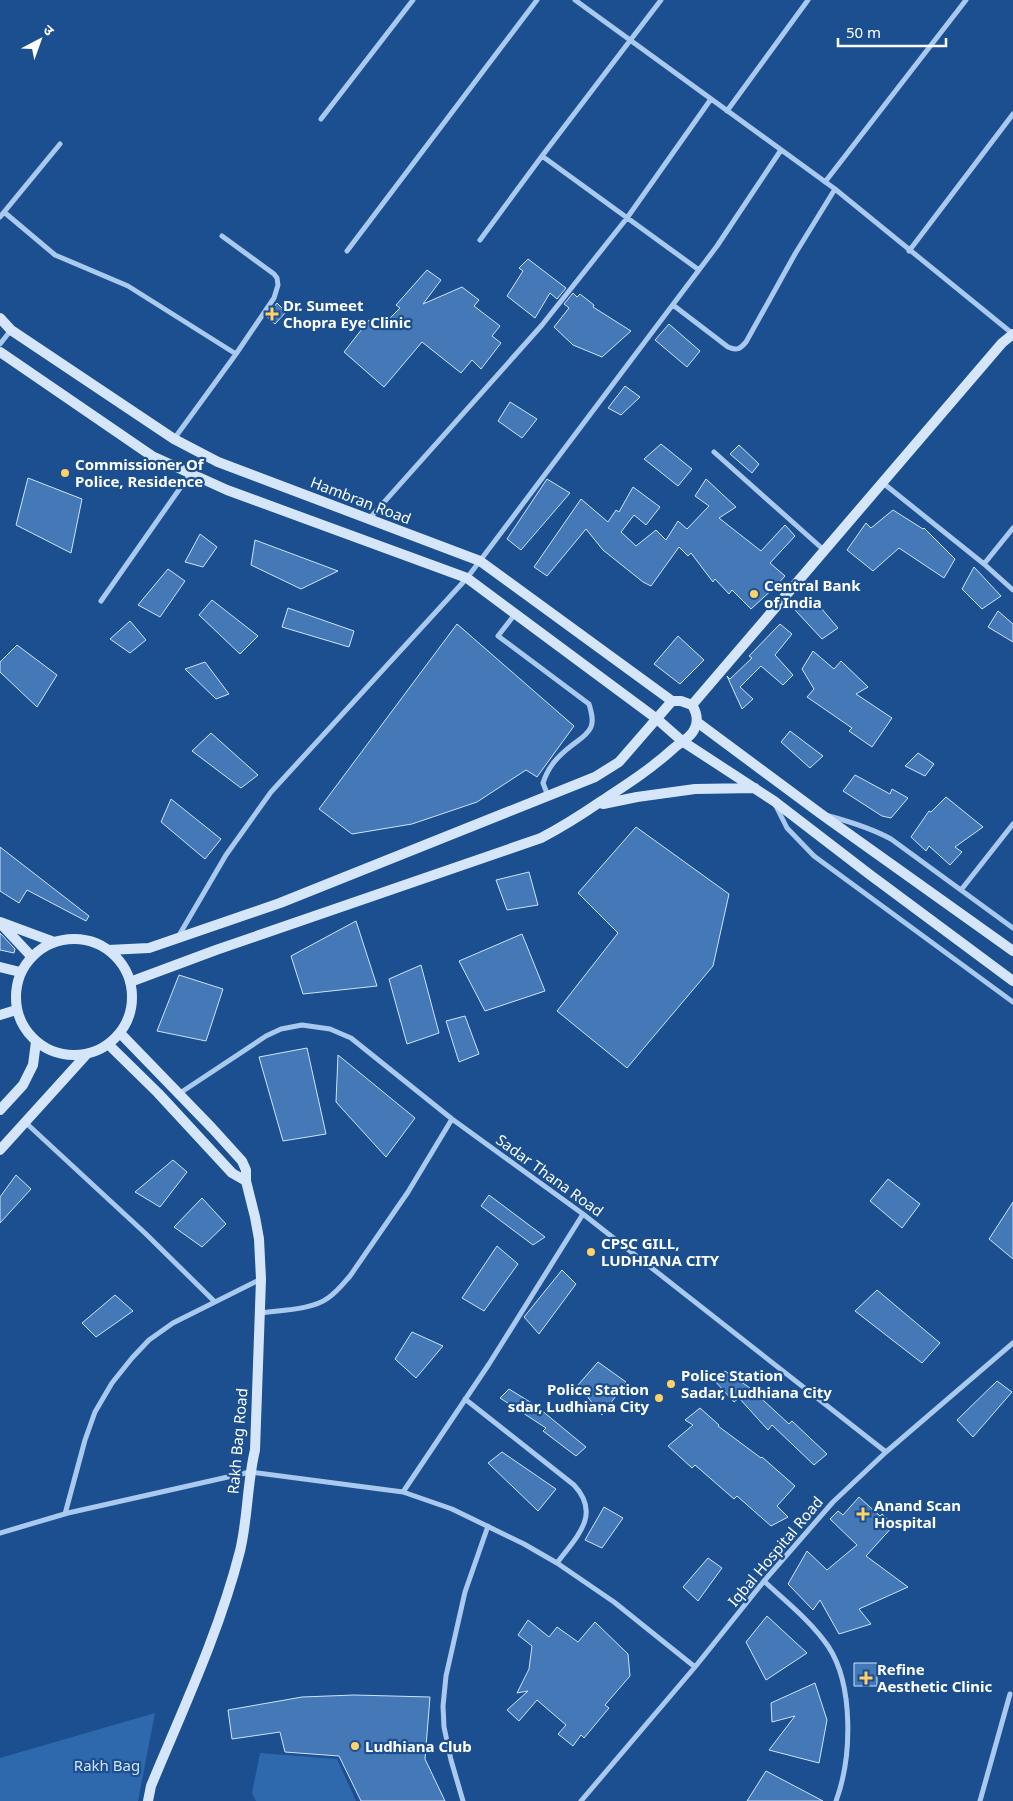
<svg xmlns="http://www.w3.org/2000/svg" width="1013" height="1801" font-family="'Noto Sans','Noto Sans Devanagari',sans-serif">
<rect width="100%" height="100%" fill="#1b4f8f"/>
<path fill="#2e69ad" d="M155 1713 138 1801H0V1758Z
M260 1753 337 1759 356 1801H256L252 1793Z"/>
<path fill="#4478b7" stroke="#cfe3fa" d="M528 259 566 288 557 299 550 293 535 318 507 296 523 271 519 268Z
M427 270 441 280 423 304 462 287 479 300 474 306 500 326 492 336 501 343 481 369 472 360 461 373 422 342 384 387 344 352 369 320 380 328 400 308 396 305Z
M573 293 577 297 580 294 594 305 593 307 631 331 602 357 573 345 554 327 569 308 564 304Z
M277 303 286 312 275 324 267 317Z
M669 324 700 351 687 367 655 340Z
M625 386 640 397 621 415 608 408Z
M510 402 537 419 522 438 498 421Z
M661 444 692 469 678 486 644 459Z
M739 445 759 464 752 473 730 454Z
M28 478 82 499 71 553 16 525Z
M547 479 570 493 521 550 507 539Z
M706 479 736 507 719 518 761 551 785 525 795 536 770 563 785 576 775 587 751 609 732 590 729 594 715 579 713 582 691 553 688 556 679 547 651 586 643 582 603 550 586 529 547 576 534 567 581 499 608 522 616 510 619 512 633 487 660 507 646 525 634 515 621 532 636 546 656 530 666 540 678 521 687 529 709 506 695 496Z
M893 510 923 529 924 528 955 559 944 578 899 548 873 571 847 550 866 523 871 528Z
M200 534 217 547 203 567 185 562Z
M255 540 338 571 301 589 251 565Z
M974 567 1001 596 982 609 962 589Z
M168 569 185 581 160 617 138 605Z
M810 595 838 628 822 639 795 610Z
M212 600 258 636 240 654 199 615Z
M288 608 354 631 349 647 282 627Z
M998 611 1013 624V642L988 627Z
M130 621 146 640 130 653 110 639Z
M457 624 574 726 537 777 526 770 477 802 412 824 352 834 319 809Z
M780 624 792 634 775 655 793 675 783 685 761 666 740 687 753 699 742 709 727 676 730 679 752 658 749 656Z
M678 636 704 660 680 684 654 664Z
M17 645 57 675 37 707 0 672V662Z
M813 651 834 669 841 661 868 687 856 694 892 718 872 747 849 731 852 728 807 697 814 689 802 669Z
M205 662 229 694 216 699 185 669Z
M790 731 823 756 810 768 781 742Z
M211 733 258 775 241 788 192 751Z
M918 753 934 764 925 776 905 766Z
M855 775 890 794 892 789 908 798 891 818 882 816 843 791Z
M946 797 983 827 955 847 962 852 950 865 929 846 926 851 911 837 929 811 931 812Z
M171 799 221 839 205 859 161 822Z
M636 827 729 894 713 966 627 1068 557 1011 618 933 578 893Z
M0 847 89 916 86 921 27 890 19 903 0 891Z
M529 872 538 905 507 910 496 880Z
M356 921 377 986 303 994 291 956Z
M0 933 15 949 14 953 0 950Z
M522 934 545 991 485 1011 459 961Z
M421 965 439 1033 407 1044 389 979Z
M179 975 223 989 206 1041 157 1031Z
M465 1016 479 1054 459 1062 446 1021Z
M307 1048 326 1134 283 1141 259 1057Z
M338 1055 415 1118 386 1157 336 1102Z
M173 1160 187 1172 160 1207 135 1192Z
M16 1175 31 1189 0 1223V1197Z
M888 1179 920 1204 902 1228 870 1201Z
M489 1195 545 1237 533 1245 481 1206Z
M202 1198 226 1224 202 1247 174 1227Z
M1013 1202V1259L989 1239Z
M497 1246 518 1264 484 1311 462 1298Z
M562 1270 576 1284 539 1334 524 1317Z
M877 1290 940 1343 922 1363 855 1311Z
M115 1295 133 1311 96 1337 82 1323Z
M412 1332 443 1346 416 1378 395 1359Z
M598 1362 626 1382 602 1415 578 1385Z
M725 1371 750 1388 789 1424 792 1421 827 1454 814 1465 772 1425 768 1430 739 1398 734 1402 714 1380Z
M997 1381 1012 1392 973 1437 957 1420Z
M509 1389 535 1405 586 1447 576 1456 543 1431 546 1428 500 1398Z
M700 1408 719 1425 718 1426 761 1458 762 1457 795 1486 777 1506 788 1517 771 1526 737 1496 734 1499 695 1465 692 1468 668 1446 693 1425 685 1420Z
M502 1452 556 1489 538 1511 488 1463Z
M859 1497 880 1516 882 1514 894 1525 866 1556 908 1587 859 1609 871 1624 839 1634 820 1600 813 1610 788 1584 807 1551 827 1570 857 1545 830 1519 838 1511 843 1515Z
M604 1507 623 1518 602 1548 585 1540Z
M708 1558 722 1568 698 1601 683 1587Z
M767 1616 807 1653 766 1680 746 1642Z
M528 1620 549 1637 557 1627 578 1642 595 1622 628 1654 630 1676 605 1705 609 1708 584 1738 581 1735 573 1746 558 1734 566 1725 537 1700 519 1721 507 1710 528 1691 517 1693 529 1669 532 1646 518 1635Z
M854 1663H877V1686H854Z
M815 1683 827 1720 819 1763 769 1750 795 1716 772 1722 771 1703Z
M354 1695 430 1697 425 1759 445 1801H361L339 1756 285 1752 280 1732 232 1739 228 1710 302 1697Z
M766 1771 823 1801H747Z"/>
<g fill="none" stroke-linecap="round" stroke-linejoin="round">
<path stroke="#a9c9ee" stroke-width="5" d="M575 0 835 189 1013 334
M727 111 808 0
M321 119 413 0
M542 156 699 270
M825 182 966 0
M4 212 55 255 128 286 236 354
M0 217 60 144
M480 240 542 156 661 0
M347 251 537 0
M909 251 1013 114
M673 305 728 347C737 351 740 349 746 342L795 254 835 189
M0 344 11 330
M174 439 236 354 274 298 278 285 277 278 274 274 222 236
M714 452 825 551
M883 483 984 564 1013 590
M369 519 542 325 627 218 711 99
M984 564 1013 528
M101 601 190 474
M515 614 498 636 589 704C591 711 594 720 591 727 587 736 577 741 571 746 557 757 548 767 543 783L548 796
M775 804 787 828 814 856 1013 1002
M829 816C851 822 871 828 891 839L1013 928
M961 890 1013 824
M178 937 226 855 271 792 467 578 717 246 781 150
M180 1093 266 1036 281 1029 302 1025 330 1029 351 1038 452 1119 583 1214 886 1452
M25 1122 146 1234 215 1302
M260 1313C280 1310 312 1310 328 1298 337 1292 343 1284 350 1276L408 1192 452 1119
M465 1399 574 1485C602 1515 576 1537 557 1563
M403 1492 489 1364 583 1214
M65 1514 85 1440 95 1412 112 1383 132 1358 149 1340 173 1323 261 1279
M0 1533 68 1513 250 1472 403 1492 452 1509 524 1544 557 1563 614 1602 695 1667
M764 1581C785 1601 811 1621 828 1646 854 1685 852 1758 836 1801
M463 1801 451 1760 444 1727 443 1706 446 1676 465 1592 488 1526
M581 1801 695 1667 764 1581 833 1502 886 1452 1013 1343
M980 1801 1010 1694"/>
<path stroke="#d6e6fa" stroke-width="10" d="M0 318 11 330 174 439 218 462 480 561 672 701H681L692 705C697 713 699 721 694 730 690 738 681 742 674 748 651 769 626 785 600 802 581 815 562 827 541 838L216 950 130 982
M0 352 152 456 227 490 467 578 657 719 682 741 774 801 869 874 1013 981
M692 705 1002 343 1013 334
M697 722 821 814 1013 951
M603 804 637 797 695 789 755 788
M0 922 54 942
M1 924 31 956
M16 997a58 58 0 1 1 116 0a58 58 0 1 1-116 0Z
M108 950 149 948 280 903 595 777 619 762 672 701
M0 967 20 972
M0 1015 16 1010
M120 1033 212 1128 242 1161 246 1170V1181L255 1217 259 1239 261 1279 255 1450C247 1483 248 1518 240 1551 219 1633 183 1709 151 1786L148 1801
M108 1044 158 1093 232 1173 246 1181
M0 1110 23 1085 33 1065 36 1042
M0 1150 86 1055"/>
</g>
<g fill="#ffd166" stroke="#1b4f8f" stroke-width="2">
<path d="M269.5 306.5h5v5h5v5h-5v5h-5v-5h-5v-5h5z"/>
<circle cx="65" cy="473" r="5"/>
<circle cx="754" cy="594" r="5"/>
<circle cx="591" cy="1252" r="5"/>
<circle cx="671" cy="1384" r="5"/>
<circle cx="659" cy="1398" r="5"/>
<path d="M860.5 1506.5h5v5h5v5h-5v5h-5v-5h-5v-5h5z"/>
<path d="M863.5 1670.5h5v5h5v5h-5v5h-5v-5h-5v-5h5z"/>
<circle cx="355" cy="1746" r="5"/>
</g>
<g text-anchor="middle" dominant-baseline="central" stroke-width="4.5" stroke-linejoin="round" paint-order="stroke">
<g font-size="15" font-weight="bold" fill="#fff" stroke="#1b4f8f" text-anchor="start">
<text x="283" y="305">Dr. Sumeet<tspan x="283" dy="17">Chopra Eye Clinic</tspan></text>
<text x="75" y="464">Commissioner Of<tspan x="75" dy="17">Police, Residence</tspan></text>
<text x="764" y="585">Central Bank<tspan x="764" dy="17">of India</tspan></text>
<text x="601" y="1243">CPSC GILL,<tspan x="601" dy="17">LUDHIANA CITY</tspan></text>
<text x="681" y="1375">Police Station<tspan x="681" dy="17">Sadar, Ludhiana City</tspan></text>
<text x="649" y="1389" text-anchor="end">Police Station<tspan x="649" dy="17">sdar, Ludhiana City</tspan></text>
<text x="874" y="1505">Anand Scan<tspan x="874" dy="17">Hospital</tspan></text>
<text x="877" y="1669">Refine<tspan x="877" dy="17">Aesthetic Clinic</tspan></text>
<text x="365" y="1746">Ludhiana Club</text>
</g>
<g font-size="15" fill="#fff" stroke="#1b4f8f">
<text transform="translate(361 500) rotate(21)">Hambran Road</text>
<text transform="translate(550 1175) rotate(36)">Sadar Thana Road</text>
<text transform="translate(237 1441) rotate(-85)">Rakh Bag Road</text>
<text transform="translate(775 1551) rotate(-50)">Iqbal Hospital Road</text>
</g>
<g font-size="15" fill="#cfe3fa" stroke="#1b4f8f">
<text x="107" y="1765">Rakh Bag</text>
</g>
</g>
<g transform="translate(40 40) rotate(41)" stroke="#1b4f8f" stroke-width="4" paint-order="stroke">
<path d="M0-4L9 19L0 12L-9 19Z" fill="#ffffff"/>
<text y="-8" font-size="14" font-weight="bold" text-anchor="middle" fill="#ffffff">उ</text>
</g>
<path d="M838 38v8h108v-8" fill="none" stroke="#ffffff" stroke-width="2.5"/>
<text x="846" y="38" font-size="15" fill="#ffffff" stroke="#1b4f8f" stroke-width="4" paint-order="stroke">50 m</text>
</svg>
